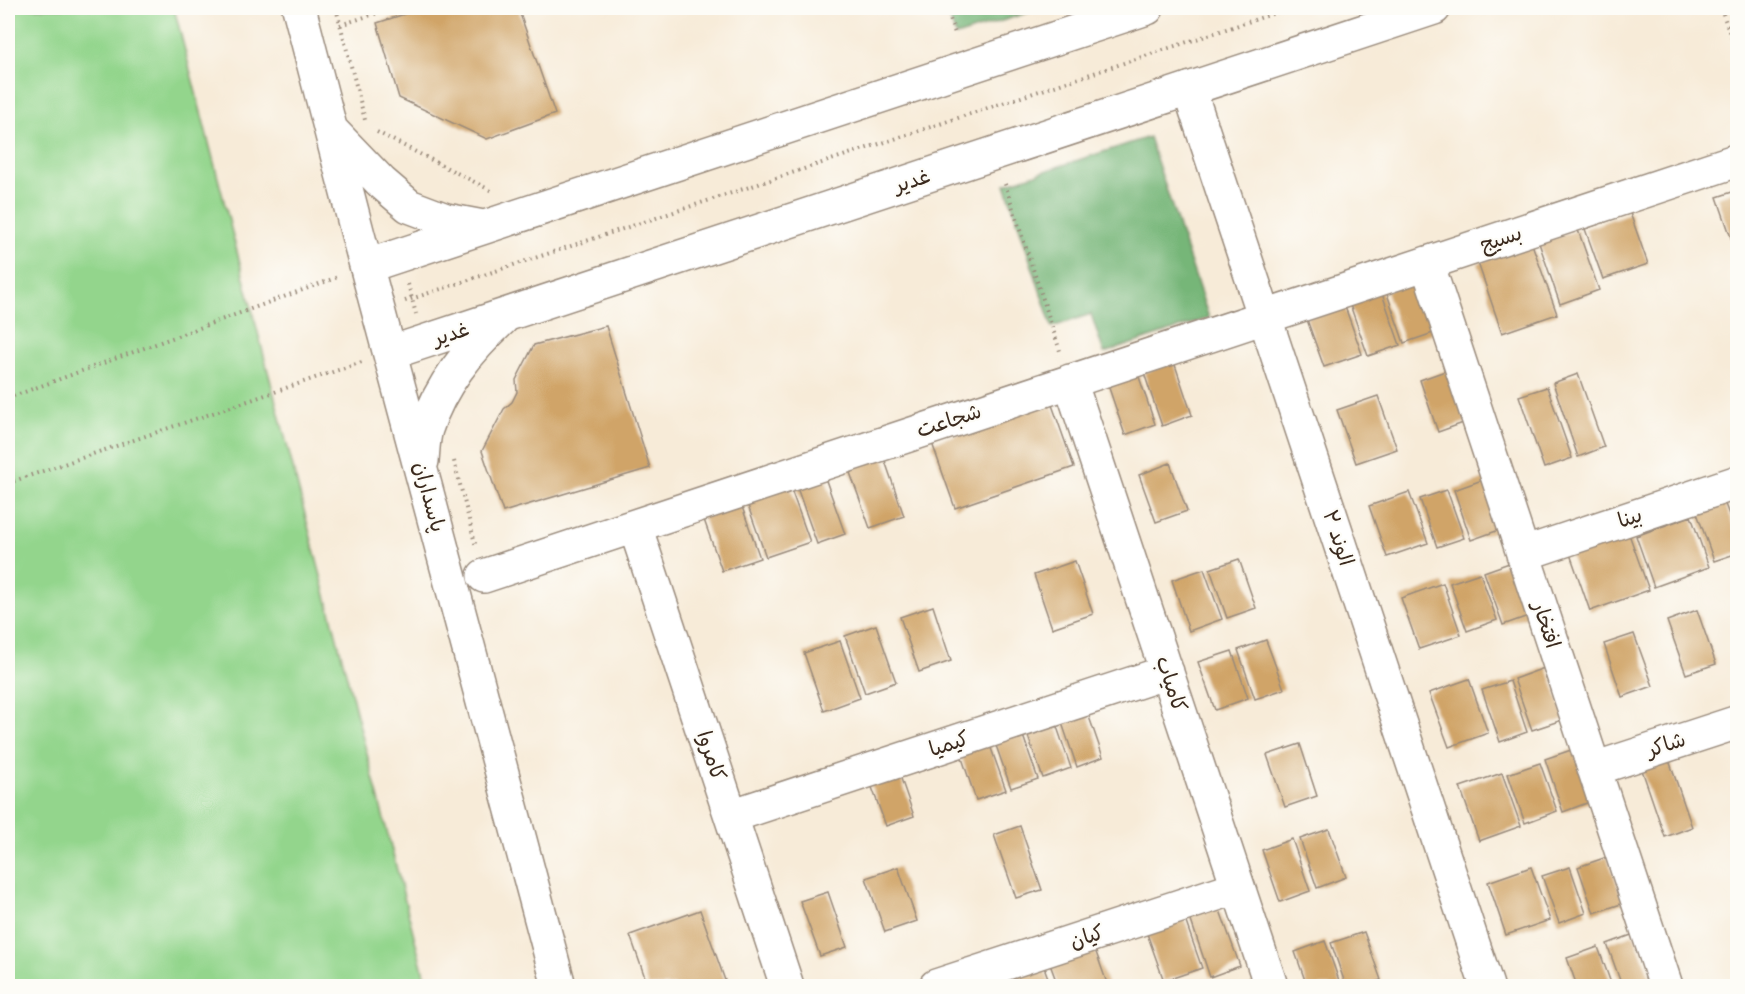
<svg xmlns="http://www.w3.org/2000/svg" width="1745" height="994" font-family="'Balsamiq Sans','Playpen Sans Arabic',sans-serif">
<rect width="100%" height="100%" fill="#fdfcf7"/>
<filter id="ink" filterUnits="userSpaceOnUse"><feTurbulence type="fractalNoise" baseFrequency=".0167" numOctaves="2"/><feDisplacementMap in="SourceGraphic" scale="12" xChannelSelector="R" yChannelSelector="G"/><feConvolveMatrix kernelMatrix="1 2 1 2 8 2 1 2 1" color-interpolation-filters="sRGB"/></filter>
<filter id="wash" filterUnits="userSpaceOnUse"><feTurbulence type="fractalNoise" baseFrequency=".008" numOctaves="4" result="noise"/><feDisplacementMap in="SourceGraphic" scale="24" xChannelSelector="R" yChannelSelector="G"/><feGaussianBlur stdDeviation="1.35" result="paint"/><feColorMatrix in="noise" values="0 0 0 0 0 0 0 0 0 0 0 0 0 0 0 0 0 1.4 0 .05"/><feComposite in="paint" operator="in"/></filter>
<g filter="url(#wash)">
<rect width="100%" height="100%" fill="#f7ebd8"/>
<path fill="#93d58c" stroke="#678055" stroke-width="1.5" d="M8 8H174L427 986H8Z"/>
<path fill="#76b678" stroke="#58704b" stroke-width="1.5" d="M946 8H1042L956 36Z
M1149 137 1209 318 1104 353 1091 314 1052 327 1005 184Z"/>
<g id="blocks">
<path fill="#d0a468" d="M423 8H518L555 114 487 139 399 98 377 23Z
M1738 190V245L1734 246 1717 197Z
M1630 213 1648 264 1603 279 1585 229Z
M1578 230 1599 290 1560 304 1539 243Z
M1532 244 1557 314 1502 333 1478 263Z
M1418 280 1436 332 1404 343 1386 291Z
M1381 291 1400 345 1368 356 1349 302Z
M1344 304 1362 354 1324 367 1306 317Z
M606 326 650 468 503 512 482 451 504 409 512 402 517 392 516 380 534 345Z
M1174 362 1192 415 1162 426 1144 373Z
M1448 370 1466 422 1438 432 1420 380Z
M1137 371 1155 424 1125 435 1107 382Z
M1578 374 1604 447 1578 457 1553 383Z
M1547 387 1572 458 1544 468 1519 396Z
M1378 396 1397 449 1356 463 1337 410Z
M1051 402 1074 467 955 508 932 443Z
M883 455 904 516 870 528 848 467Z
M1170 463 1187 511 1156 522 1139 475Z
M823 472 845 534 817 544 795 482Z
M1485 479 1502 529 1471 540 1454 490Z
M789 484 810 542 766 557 746 500Z
M1447 490 1464 538 1437 547 1420 499Z
M1409 492 1428 543 1387 557 1369 506Z
M740 501 760 558 722 571 702 514Z
M1725 504 1738 539V553L1714 561 1697 513Z
M1691 516 1709 567 1654 587 1636 536Z
M1629 534 1649 590 1590 611 1570 554Z
M1239 559 1256 608 1227 618 1210 569Z
M1075 561 1093 614 1052 628 1034 575Z
M1512 562 1531 615 1503 625 1484 572Z
M1204 569 1222 619 1189 631 1172 580Z
M1480 573 1497 620 1467 631 1450 583Z
M1443 583 1461 635 1419 649 1401 598Z
M933 606 951 661 919 672 900 617Z
M1697 610 1716 664 1686 674 1667 621Z
M876 625 896 682 865 693 845 636Z
M1634 634 1653 686 1622 697 1604 644Z
M1266 640 1284 689 1255 699 1238 650Z
M840 641 860 698 824 711 804 653Z
M1232 651 1248 698 1215 710 1198 662Z
M1547 667 1565 719 1532 730 1514 679Z
M1469 679 1488 733 1449 747 1429 693Z
M1510 681 1527 732 1500 742 1482 690Z
M1086 708 1103 757 1077 767 1060 717Z
M1054 718 1071 768 1043 778 1025 728Z
M1020 727 1038 779 1011 788 993 737Z
M987 737 1006 790 976 800 958 746Z
M1300 744 1317 796 1285 807 1267 755Z
M1574 749 1592 801 1563 812 1545 759Z
M1669 760 1692 827 1665 837 1642 770Z
M1540 763 1557 811 1525 823 1508 774Z
M898 770 914 816 886 826 869 779Z
M1502 773 1521 826 1479 841 1460 787Z
M1020 826 1042 890 1016 898 994 835Z
M1329 829 1346 877 1317 888 1300 839Z
M1292 839 1310 891 1280 902 1262 850Z
M1607 857 1624 903 1594 913 1578 867Z
M898 867 917 921 885 932 866 878Z
M1531 867 1550 920 1506 935 1488 882Z
M1570 867 1586 913 1559 923 1542 876Z
M828 892 847 947 820 956 800 901Z
M1217 902 1240 966 1210 977 1188 912Z
M700 910 727 986H648L630 935Z
M1183 914 1202 968 1164 981 1145 928Z
M1364 932 1381 980 1362 986H1346L1331 943Z
M1634 934 1653 986H1622L1607 944Z
M1092 941 1108 986H1058L1047 956Z
M1325 941 1341 986H1307L1295 952Z
M1598 947 1612 986H1577L1567 958Z
M1041 959 1051 986H1017L1011 970Z"/>
</g>
</g>
<g filter="url(#ink)">
<use href="#blocks" fill-opacity="0" stroke="#998a7b" stroke-width="1.5"/>
<g fill="none" stroke-linecap="round" stroke-linejoin="round">
<defs>
<path id="minor" d="M1189 89 1487 986
M1427 263 1666 986
M1070 381 1271 986
M635 526 787 986
M1523 554 1738 482
M484 576 1738 160
M1594 769 1738 722
M731 816 1167 672
M936 986 1238 887"/>
<path id="major" d="M299 8 358 235 559 986
M331 130 381 182 409 206 446 220 483 227
M367 266 1147 8
M390 353 1434 8
M422 461C423 450 423 439 426 429 440 385 469 350 502 319"/>
</defs>
<use href="#minor" stroke="#998a7b" stroke-width="36"/>
<use href="#major" stroke="#998a7b" stroke-width="36"/>
<path stroke="#998a7b" stroke-width="4" stroke-dasharray="1.5 4.5" stroke-linecap="butt" d="M336 8 365 120
M946 8 956 36
M1721 8 1738 57
M340 25 393 8
M377 132 492 191
M1005 184 1061 354
M408 284 416 314
M405 301 1290 8
M8 398 338 277
M454 461 476 547
M8 483 362 362"/>
<use href="#minor" stroke="#fff" stroke-width="33"/>
<use href="#major" stroke="#fff" stroke-width="33"/>
</g>
</g>
<g text-anchor="middle" dominant-baseline="central" stroke-width="4.5" stroke-linejoin="round" paint-order="stroke">
<g font-size="21" fill="#3b2a1e" stroke="#fdfcf7">
<text transform="translate(912 181) rotate(-18)">غدیر</text>
<text transform="translate(1501 239) rotate(-18)">بسیج</text>
<text transform="translate(451 334) rotate(-18)">غدیر</text>
<text transform="translate(949 421) rotate(-18)">شجاعت</text>
<text transform="translate(429 497) rotate(75)">پاسداران</text>
<text transform="translate(1630 518) rotate(-18)">بینا</text>
<text transform="translate(1338 538) rotate(72)">الوند ۲</text>
<text transform="translate(1546 625) rotate(72)">افتخار</text>
<text transform="translate(1171 684) rotate(72)">کامیاب</text>
<text transform="translate(949 744) rotate(-18)">کیمیا</text>
<text transform="translate(1666 745) rotate(-18)">شاکر</text>
<text transform="translate(711 756) rotate(72)">کامروا</text>
<text transform="translate(1087 937) rotate(-18)">کیان</text>
</g>
</g>
<rect width="1745" height="994" fill="none" stroke="#fdfcf7" stroke-width="30"/>
</svg>
